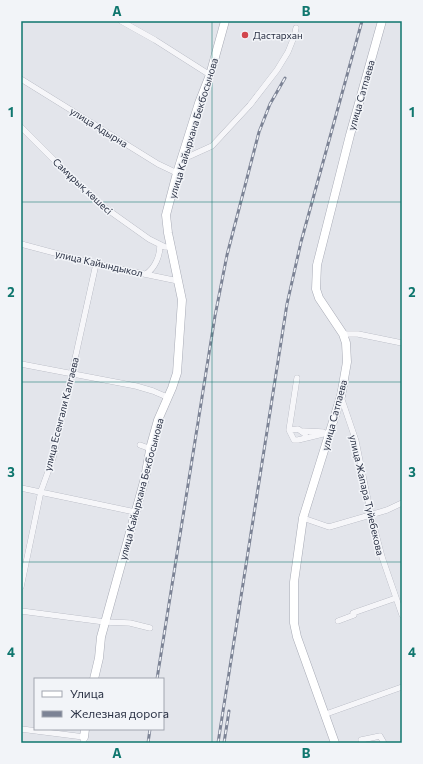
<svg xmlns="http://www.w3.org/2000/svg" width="423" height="764" font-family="Commissioner,sans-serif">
<rect width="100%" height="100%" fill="#e3e5eb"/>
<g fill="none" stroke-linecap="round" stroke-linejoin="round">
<defs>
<path id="street" d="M121 21 155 40 210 75
M21 79 158 164 177 173
M21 127 80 186 104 207 149 239 165 247H171
M181 160 212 146 250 105 277 70 288 52 294 37 296 28
M21 244 96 264 178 281
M146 274C155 268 160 256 160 245
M343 334H358L402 343
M21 364 136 386 153 391 167 397
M297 378 289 430 294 440H298L331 432
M341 397 356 441 371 515 382 557 402 615
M289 430 298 429 305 434
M303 431 323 432
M140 445 151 449
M21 488 135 512
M303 518 329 527 387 510 402 503
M21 587 41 491 53 458 96 264
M21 611 105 622 130 623 150 628
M353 613 396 598
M338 621 354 615
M326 714 402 687
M21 729 84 737 83 743
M361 740 380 736 384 743"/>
<path id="secondary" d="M94 679 99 658 101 637 145 478 151 445 158 420 172 388 177 373 182 300 168 233 166 215 177 173 199 103 210 75 225 21
M84 737 85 729
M335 743 297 637 294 623V582L303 518 341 396 347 362 346 343 343 334 319 298 316 289 317 265 350 135 382 21"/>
</defs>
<use href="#street" stroke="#a8abb6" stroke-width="6"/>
<use href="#secondary" stroke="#a8abb6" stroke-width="9"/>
<use href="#street" stroke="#f6f6f9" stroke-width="5.5"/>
<use href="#secondary" stroke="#fff" stroke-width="8"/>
<defs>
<path id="rail" d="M157 679 215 316 227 255 259 132 270 104 285 78
M148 743 150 729
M218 743 287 304 301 242 362 21
M224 743 229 711"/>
</defs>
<use href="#rail" stroke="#7c8395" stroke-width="3"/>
<use href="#rail" stroke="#f2f4f8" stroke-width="1.5" stroke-dasharray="4.5" stroke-linecap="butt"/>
</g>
<path fill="none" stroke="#0f766e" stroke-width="1" stroke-opacity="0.55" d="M212 21V743M21 202H402M21 382H402M21 562H402"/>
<circle fill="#d2464d" stroke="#f2f4f8" stroke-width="1.5" cx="245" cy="35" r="4"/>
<g text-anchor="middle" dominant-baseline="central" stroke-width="3" stroke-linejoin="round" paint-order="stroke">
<g font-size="10" fill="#2a3144" stroke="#f2f4f8" text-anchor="start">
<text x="253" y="35">Дастархан</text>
</g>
<g font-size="10" fill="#2a3144" stroke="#f2f4f8">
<text transform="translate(361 95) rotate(-74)">улица Сатпаева</text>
<text transform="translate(99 127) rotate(32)">улица Адырна</text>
<text transform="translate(193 128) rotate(-73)">улица Кайырхана Бекбосынова</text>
<text transform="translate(83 186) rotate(43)">Самұрық көшесі</text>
<text transform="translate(99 263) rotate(13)">улица Кайындыкол</text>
<text transform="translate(61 414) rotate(-76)">улица Есенгали Калгаева</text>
<text transform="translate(334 415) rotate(-75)">улица Сатпаева</text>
<text transform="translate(141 489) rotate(-75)">улица Кайырхана Бекбосынова</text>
<text transform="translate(367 495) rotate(77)">улица Жапара Туйебекова</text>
</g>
</g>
<rect width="423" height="764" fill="none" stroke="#f2f4f8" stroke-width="44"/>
<rect x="34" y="678" width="130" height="52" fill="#f2f4f8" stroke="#a2a6b0"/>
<rect x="42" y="691" width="20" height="6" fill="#ffffff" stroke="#a2a6b0"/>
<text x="70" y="698" font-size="12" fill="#2a3144">Улица</text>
<rect x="42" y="711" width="20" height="6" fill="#7c8395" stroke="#a2a6b0"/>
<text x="70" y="718" font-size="12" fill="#2a3144">Железная дорога</text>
<rect x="22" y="22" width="379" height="720" fill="none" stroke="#0f766e" stroke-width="1.5"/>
<g font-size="13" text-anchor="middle" font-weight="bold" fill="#0f766e">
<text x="117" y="16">A</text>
<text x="306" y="16">B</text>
<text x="11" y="117">1</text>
<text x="412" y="117">1</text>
<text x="11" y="297">2</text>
<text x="412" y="297">2</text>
<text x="11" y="477">3</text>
<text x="412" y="477">3</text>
<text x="11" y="657">4</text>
<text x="412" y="657">4</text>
<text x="117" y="758">A</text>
<text x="306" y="758">B</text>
</g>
</svg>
